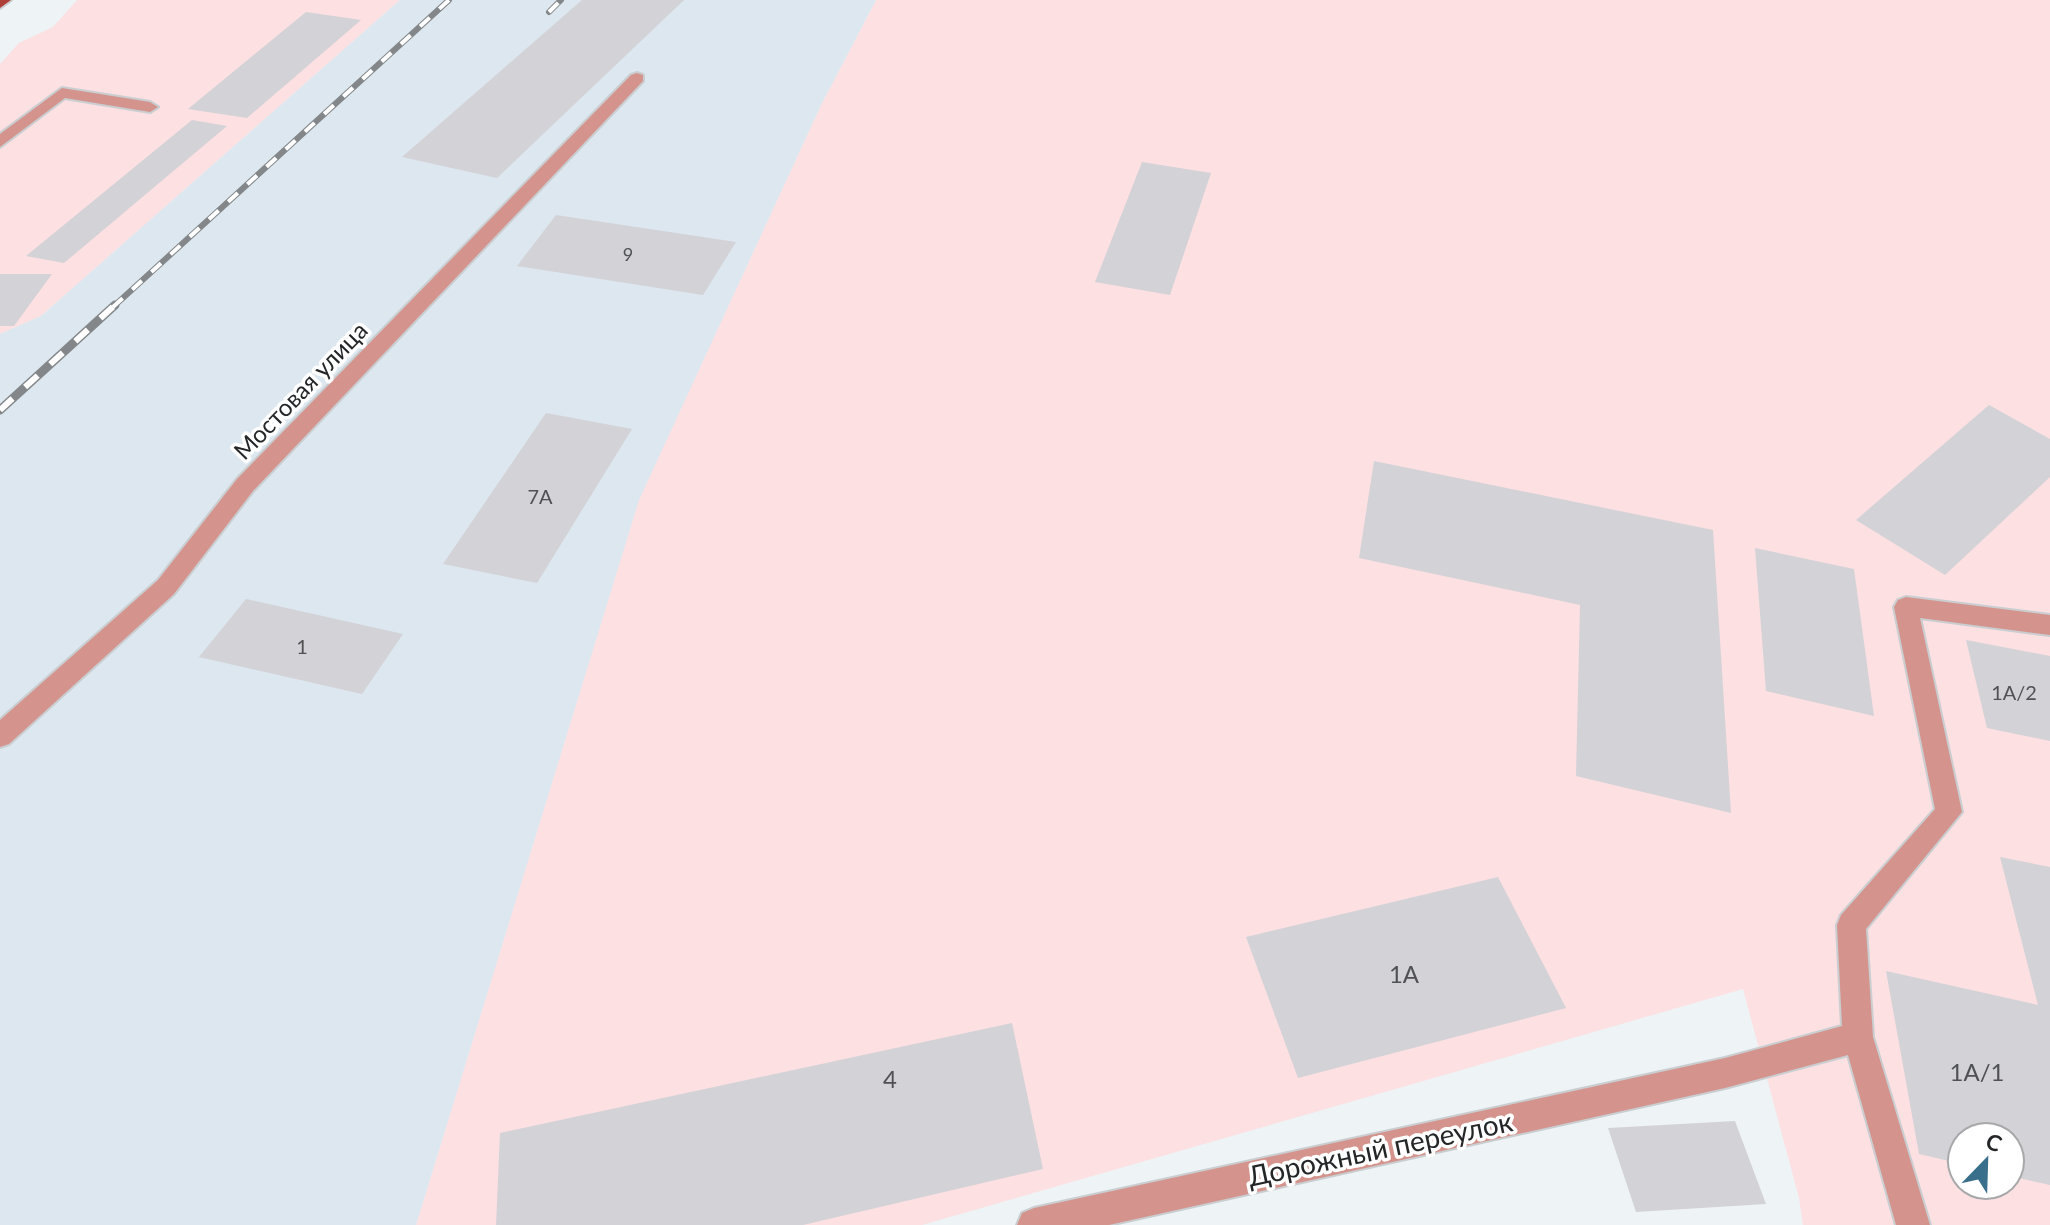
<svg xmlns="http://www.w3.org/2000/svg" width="2050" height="1225" font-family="Lato,sans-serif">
<rect width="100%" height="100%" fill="#eef3f6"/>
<path fill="#fce0e2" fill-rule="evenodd" d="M77 0H400L41 316 0 334V64L19 43 53 27Z
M876 0H2050V1225H1803L1799 1198 1743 989 922 1225H416L639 499 821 105ZM1962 1137H2010V1185H1962Z"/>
<path fill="#dce7ef" d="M400 0H876L821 105 639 500 416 1225H0V334L41 316Z"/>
<path fill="#d3d2d7" d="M582 0H684L497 178 402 157Z
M306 12 361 20 247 118 188 109Z
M192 120 227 126 64 263 26 256Z
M1142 162 1211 173 1170 295 1095 282Z
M556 215 736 242 703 295 517 266Z
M0 274H52L14 326H0Z
M1989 405 2050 439V477L1945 575 1856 520Z
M546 413 632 429 537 583 443 564Z
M1374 461 1713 530 1731 813 1576 776 1580 605 1359 558Z
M1755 548 1854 569 1874 716 1766 691Z
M246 599 403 634 362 694 199 657Z
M1966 640 2050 656V741L1987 728Z
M2000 857 2050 867V1185L2010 1176V1137H1962V1164L1919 1154 1886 971 2038 1005Z
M1498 877 1566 1008 1298 1078 1246 937Z
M1012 1023 1043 1169 803 1225H496L500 1133Z
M1735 1121 1766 1204 1636 1212 1608 1128Z"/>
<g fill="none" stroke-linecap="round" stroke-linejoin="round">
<defs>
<path id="minor" d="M637 73 643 75V81L253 491 174 594 9 744 0 747V720L158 580 237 479 631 75Z
M62 88 150 102 158 107 150 112 65 98 0 147V134Z
M1906 597 2050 615V635L1920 618 1962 812 1866 929 1873 1037 1930 1225H1896L1848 1055 1725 1088 1109 1225H1017L1022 1213 1034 1208 1725 1058 1842 1026 1837 925 1841 915 1935 809 1894 607 1898 600Z"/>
<path id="major" d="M0 0H11L0 8Z"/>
</defs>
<use href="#minor" stroke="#caced1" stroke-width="4"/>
<use href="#major" stroke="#caced1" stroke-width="4"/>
<use href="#minor" fill="#d4948d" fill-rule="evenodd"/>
<use href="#major" fill="#ae3e38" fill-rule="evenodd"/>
<defs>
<path id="rail-far1" d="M549 12 561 0
M113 307 449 0"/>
<path id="rail" d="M0 410 115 305"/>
</defs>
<use href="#rail-far1" stroke="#838789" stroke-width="6"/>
<use href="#rail" stroke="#838789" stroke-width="9"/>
<use href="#rail-far1" stroke="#fff" stroke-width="4" stroke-dasharray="13" stroke-linecap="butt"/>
<use href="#rail" stroke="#fff" stroke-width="6" stroke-dasharray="17" stroke-linecap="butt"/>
</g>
<g text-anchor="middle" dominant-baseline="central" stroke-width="7" stroke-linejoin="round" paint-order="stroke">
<g font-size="18" fill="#505153">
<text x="628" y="254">9</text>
</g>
<g font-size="20" fill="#505153">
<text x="540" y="496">7А</text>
<text x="302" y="646">1</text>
<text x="2014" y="692">1А/2</text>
</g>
<g font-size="24" fill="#242627" stroke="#fff">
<text transform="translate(300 390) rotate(-46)">Мостовая улица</text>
</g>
<g font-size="24" fill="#505153">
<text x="1404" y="973">1А</text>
<text x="1977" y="1071">1А/1</text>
<text x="890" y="1078">4</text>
</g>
<g font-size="28" fill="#242627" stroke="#fff">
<text transform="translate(1380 1148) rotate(-12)">Дорожный переулок</text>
</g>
</g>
<g transform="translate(1986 1161) rotate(23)"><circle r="38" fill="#ffffff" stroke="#a7a8a9" stroke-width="2"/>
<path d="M0-6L14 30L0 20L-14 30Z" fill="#396f8a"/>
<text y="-12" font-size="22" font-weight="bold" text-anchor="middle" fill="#242627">С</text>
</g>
</svg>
